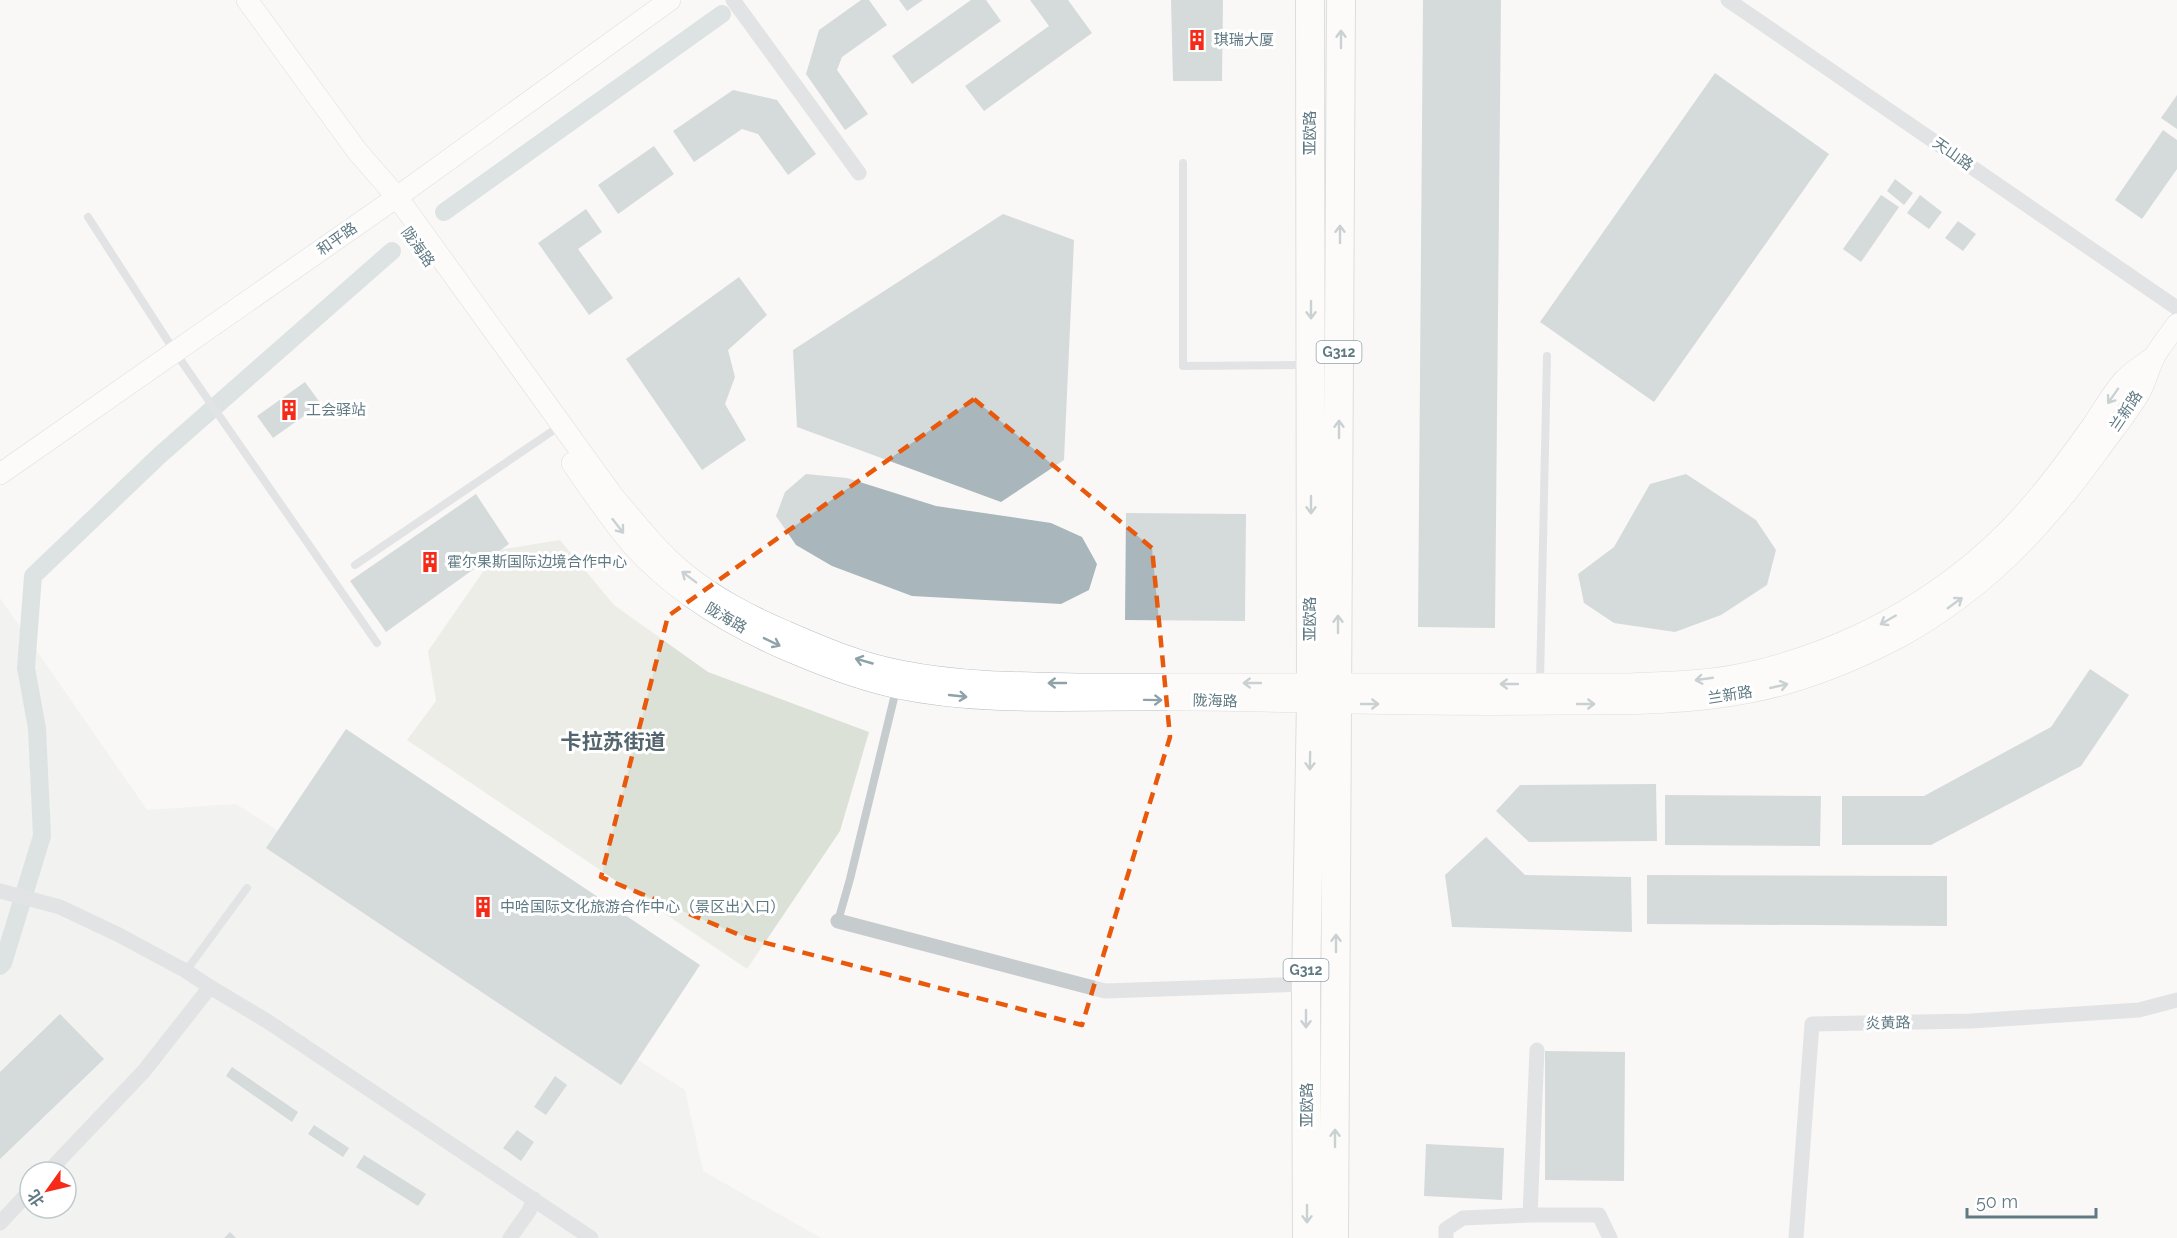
<svg xmlns="http://www.w3.org/2000/svg" width="2177" height="1238" font-family="Raleway,'Noto Sans SC',sans-serif">
<rect width="100%" height="100%" fill="#f9f8f6"/>
<path fill="#e9eae9" fill-rule="evenodd" d="M0 598 147 810 236 804 685 1090 703 1171 821 1238H0ZM30 1172H66V1208H30Z"/>
<path fill="#dbe1d6" d="M560 540 614 605 708 672 869 732 840 831 747 969 407 740 436 701 428 651 498 550Z"/>
<g fill="none" stroke-linecap="round" stroke-linejoin="round">
<path stroke="#bbcbcd" stroke-width="18" d="M444 212 722 14
M0 966 3 963 42 836 37 728 26 668 33 576 160 455 392 251"/>
</g>
<path fill="#a9b6bb" d="M861 0H869L887 25 842 57 837 70 868 114 845 130 806 74 819 30Z
M899 0H923L907 11Z
M971 0H986L1001 21 912 84 892 56Z
M1030 0H1068L1092 33 984 111 965 86 1049 26Z
M1171 0H1223L1222 81H1173Z
M1423 0H1501L1495 628 1418 627Z
M1715 73 1829 154 1654 402 1540 322Z
M733 90 777 100 816 154 788 175 758 134 742 129 694 162 673 131Z
M2177 95V129L2161 118Z
M2163 130 2177 140V169L2142 219 2115 200Z
M654 146 674 174 618 214 598 185Z
M1895 179 1913 193 1904 205 1887 191Z
M1881 195 1899 207 1861 262 1843 249Z
M1920 195 1942 212 1929 229 1907 213Z
M586 209 602 232 578 249 613 298 589 315 538 243Z
M1003 214 1074 240 1064 460 1001 502 797 427 793 350Z
M1958 221 1976 234 1963 251 1945 238Z
M739 277 767 315 728 350 735 377 725 404 746 440 702 470 626 359Z
M305 382 321 404 273 438 257 416Z
M806 474 847 478 936 506 1051 523 1082 537 1097 564 1089 590 1061 604 912 596 832 566 796 545 776 516 785 492Z
M1686 474 1756 520 1776 550 1767 585 1721 615 1675 632 1614 623 1584 603 1578 574 1614 547 1650 484Z
M476 494 509 544 386 632 350 581Z
M1126 513 1246 514 1245 621 1125 620Z
M2090 669 2129 695 2081 766 1931 845H1842V796H1924L2051 727Z
M346 729 700 965 621 1085 266 848Z
M1656 784 1657 841 1529 842 1496 811 1520 785Z
M1665 795 1821 796 1820 846 1665 845Z
M1486 837 1525 875 1631 877 1632 932 1452 927 1445 875Z
M1647 875 1947 876V926L1647 924Z
M60 1014 104 1059 0 1159V1072Z
M1545 1051 1625 1052 1624 1181 1545 1180Z
M232 1067 298 1112 292 1122 226 1076Z
M555 1076 567 1085 546 1115 534 1107Z
M314 1125 349 1148 343 1157 308 1134Z
M517 1130 534 1142 521 1161 503 1148Z
M1426 1144 1504 1148 1502 1200 1424 1196Z
M364 1155 426 1194 418 1206 356 1167Z
M230 1232 236 1238H224Z"/>
<g fill="none" stroke-linecap="round" stroke-linejoin="round">
<defs>
<path id="secondary" d="M247 0 357 151 397 197 613 496C635 522 657 550 683 572 715 598 748 615 785 631 822 647 861 664 901 671 961 683 1022 683 1082 684H1629C1668 682 1708 682 1747 673 1855 649 1955 592 2028 509 2051 483 2072 454 2092 426 2102 411 2111 395 2123 381 2131 372 2144 364 2155 356
M572 463C591 491 610 519 632 545 678 596 739 631 801 656 832 669 866 681 898 688 974 704 1053 700 1130 700 1188 699 1247 701 1306 702 1389 704 1473 705 1556 704 1621 704 1687 705 1751 692 1802 682 1852 662 1898 638 1985 590 2042 529 2099 450 2112 432 2126 415 2137 397 2146 384 2148 368 2156 354 2162 344 2170 334 2177 324
M0 474 397 197 670 0"/>
<path id="highway" d="M1307 1238 1306 984 1311 702 1310 0
M1334 1238 1341 0"/>
</defs>
<use href="#secondary" stroke="#b7bfc3" stroke-width="22"/>
<use href="#highway" stroke="#b8bdc0" stroke-width="30"/>
<path stroke="#c6cbce" stroke-width="8" d="M1183 163V366L1304 365
M88 217 175 352 377 643
M355 565 551 432
M1540 682 1547 356
M838 921 850 879 896 690
M186 971 247 888"/>
<path stroke="#c6cbce" stroke-width="15" d="M733 0 859 173
M1728 0 2177 308
M0 891 60 907 119 935 186 971 210 987 267 1021 591 1238
M838 921 1105 991 1306 984
M48 1172 144 1071 210 987
M1530 1215H1599L1610 1238
M0 1223 30 1191
M510 1238 529 1211 534 1199
M1446 1238V1229L1463 1218 1530 1215 1537 1050
M1796 1238 1812 1024 1971 1021 2139 1010 2177 1000"/>
<use href="#secondary" stroke="#fff" stroke-width="21"/>
<use href="#highway" stroke="#fff" stroke-width="28"/>
</g>
<defs><path id="oneway-shaft" d="M-6 0H5M1.5-3L5.5 0L1.5 3" fill="none" stroke-width="1.6" stroke-linecap="round" stroke-linejoin="round" transform="scale(1.5)"/></defs>
<g stroke="#90a2a9">
<use href="#oneway-shaft" transform="translate(1341 39) rotate(-90)"/>
<use href="#oneway-shaft" transform="translate(1340 234) rotate(-90)"/>
<use href="#oneway-shaft" transform="translate(1311 310) rotate(90)"/>
<use href="#oneway-shaft" transform="translate(2113 396) rotate(125)"/>
<use href="#oneway-shaft" transform="translate(1339 429) rotate(-90)"/>
<use href="#oneway-shaft" transform="translate(1311 505) rotate(90)"/>
<use href="#oneway-shaft" transform="translate(618 526) rotate(52)"/>
<use href="#oneway-shaft" transform="translate(689 577) rotate(-143)"/>
<use href="#oneway-shaft" transform="translate(1955 603) rotate(-36)"/>
<use href="#oneway-shaft" transform="translate(1888 620) rotate(150)"/>
<use href="#oneway-shaft" transform="translate(1338 624) rotate(-90)"/>
<use href="#oneway-shaft" transform="translate(772 642) rotate(26)"/>
<use href="#oneway-shaft" transform="translate(864 661) rotate(-164)"/>
<use href="#oneway-shaft" transform="translate(1704 679) rotate(172)"/>
<use href="#oneway-shaft" transform="translate(1057 683) rotate(-180)"/>
<use href="#oneway-shaft" transform="translate(1252 683) rotate(180)"/>
<use href="#oneway-shaft" transform="translate(1509 684) rotate(-180)"/>
<use href="#oneway-shaft" transform="translate(1779 686) rotate(-13)"/>
<use href="#oneway-shaft" transform="translate(958 696) rotate(6)"/>
<use href="#oneway-shaft" transform="translate(1153 700) rotate(1)"/>
<use href="#oneway-shaft" transform="translate(1370 704)"/>
<use href="#oneway-shaft" transform="translate(1586 704)"/>
<use href="#oneway-shaft" transform="translate(1310 761) rotate(91)"/>
<use href="#oneway-shaft" transform="translate(1336 943) rotate(-90)"/>
<use href="#oneway-shaft" transform="translate(1306 1019) rotate(90)"/>
<use href="#oneway-shaft" transform="translate(1335 1138) rotate(-90)"/>
<use href="#oneway-shaft" transform="translate(1307 1214) rotate(90)"/>
</g>
<path d="M0 0H2177V1238H0ZM974 399 1152 548 1170 737 1082 1025 747 938 601 877 668 616Z" fill="#f9f8f6" fill-opacity=".55" fill-rule="evenodd"/>
<path fill="none" stroke="#e8590c" stroke-width="4.5" stroke-dasharray="12 8" stroke-linejoin="round" d="M974 399 1152 548 1170 737 1082 1025 747 938 601 877 668 616Z"/>
<defs>
<symbol id="building-bare" viewBox="-9 -9 18 18"><path d="M-4-6H4V6H1V3H-1V6H-4ZM-2.5-4.3h1.7v1.8h-1.7ZM.8-4.3h1.7v1.8H.8ZM-2.5-1h1.7V.8h-1.7ZM.8-1h1.7V.8H.8Z" fill="#f52a19" stroke="#fff" stroke-width="2.5" paint-order="stroke"/></symbol>
</defs>
<g fill-rule="evenodd">
<use href="#building-bare" x="1182" y="25" width="30" height="30"/>
<use href="#building-bare" x="274" y="395" width="30" height="30"/>
<use href="#building-bare" x="415" y="547" width="30" height="30"/>
<use href="#building-bare" x="468" y="892" width="30" height="30"/>
</g>
<g text-anchor="middle" dominant-baseline="central" stroke-width="6" stroke-linejoin="round" paint-order="stroke">
<g fill="#fff" stroke="#90a2a9" stroke-width="1.5">
<rect x="1316.5" y="341" width="45" height="22" rx="4.5"/>
<rect x="1283.5" y="959" width="45" height="22" rx="4.5"/>
</g>
<g font-size="14" font-weight="bold" fill="#607a84">
<text x="1339" y="352">G312</text>
<text x="1306" y="970">G312</text>
</g>
<g font-size="15" fill="#607a84" stroke="#fff" text-anchor="start">
<text x="1214" y="40">琪瑞大厦</text>
<text x="306" y="410">工会驿站</text>
<text x="447" y="562">霍尔果斯国际边境合作中心</text>
<text x="500" y="907">中哈国际文化旅游合作中心（景区出入口）</text>
</g>
<g font-size="15" fill="#607a84" stroke="#fff">
<text transform="translate(1310 133) rotate(-90)">亚欧路</text>
<text transform="translate(1953 154) rotate(35)">天山路</text>
<text transform="translate(337 239) rotate(-35)">和平路</text>
<text transform="translate(418 247) rotate(54)">陇海路</text>
<text transform="translate(2126 411) rotate(-56)">兰新路</text>
<text transform="translate(726 618) rotate(30)">陇海路</text>
<text transform="translate(1310 619) rotate(-90)">亚欧路</text>
<text transform="translate(1730 695) rotate(-9)">兰新路</text>
<text transform="translate(1215 701) rotate(1)">陇海路</text>
<text transform="translate(1888 1023) rotate(-1)">炎黄路</text>
<text transform="translate(1307 1105) rotate(-90)">亚欧路</text>
</g>
<g font-size="21" font-weight="bold" fill="#53666e" stroke="#fff">
<text x="613" y="741">卡拉苏街道</text>
</g>
</g>
<g transform="translate(48 1190) rotate(236)"><circle r="28" fill="#ffffff" stroke="#bfcace" stroke-width="1.5"/>
<path d="M0-4.5L10 22L0 15L-10 22Z" fill="#f52a19"/>
<text y="-9" font-size="16" font-weight="bold" text-anchor="middle" fill="#607a84">北</text>
</g>
<path d="M1967 1208v9h129v-9" fill="none" stroke="#607a84" stroke-width="3"/>
<text x="1976" y="1208" font-size="18" fill="#607a84" stroke="#ffffff" stroke-width="4.5" paint-order="stroke">50 m</text>
</svg>
